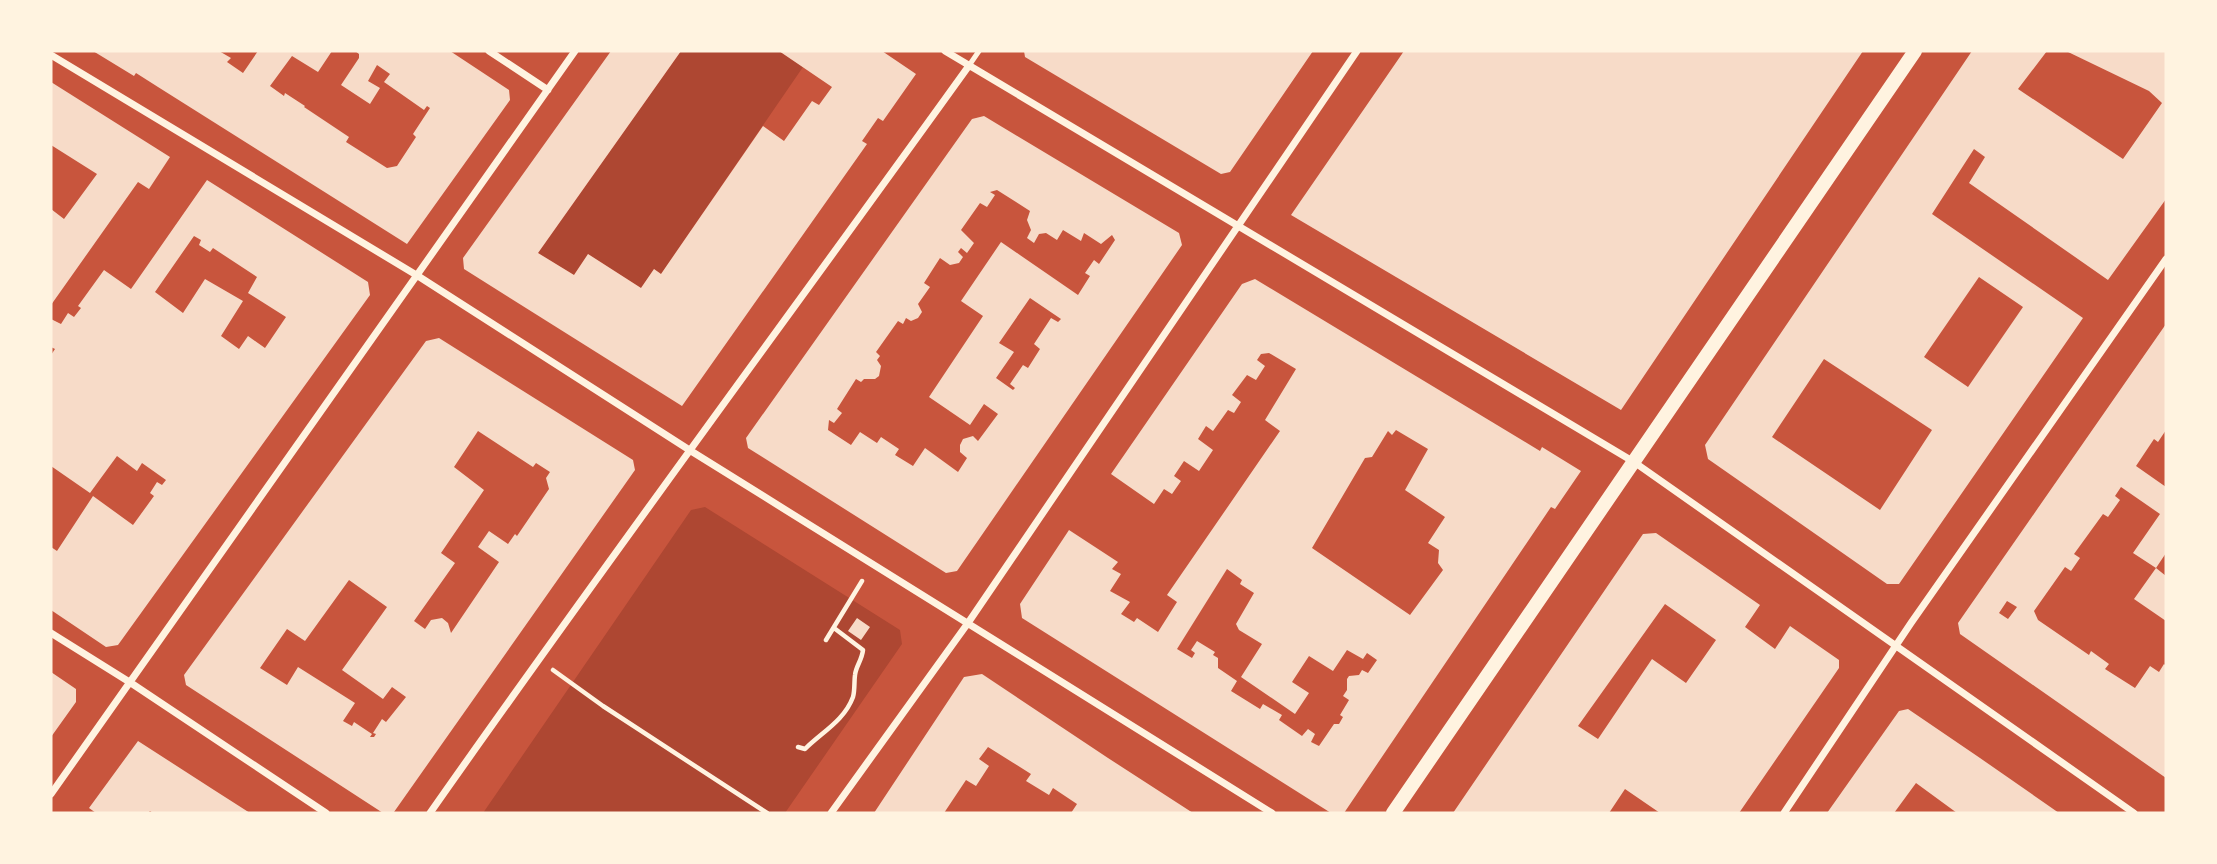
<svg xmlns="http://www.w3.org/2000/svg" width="2217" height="864" font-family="'Golos Text',sans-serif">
<rect width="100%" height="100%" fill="#c8553d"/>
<path fill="#ae4732" d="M681 51H779L803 67 661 274 654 269 641 288 588 254 574 275 538 253Z
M705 507 900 630 902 644 785 813H483L691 510Z"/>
<path fill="#f7dbc8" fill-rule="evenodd" d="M93 51H219L231 58 227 62 243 73 258 51H332L318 72 292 56 270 86 284 96 285 93 305 106 304 107 349 137 346 142 387 168 397 166 416 137 413 134 430 108 427 106 424 110 384 82 390 74 377 65 368 81 380 88 370 104 341 85 359 58V54L355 51H450L509 90 510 100 407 244 158 87 136 73 134 76Z
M611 51H681L538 253 574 275 588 254 641 288 654 269 661 274 763 126 784 141 812 101 819 105 832 87 779 51H882L916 74 883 121 878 118 862 141 867 144 682 406 464 269 463 258Z
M1024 51H1313L1230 172 1221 174 1025 57Z
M1404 51 1792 52 1863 51 1621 410 1291 215Z
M1972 51H2047L2018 89 2123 159 2162 103 2149 91 2066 51H2166V199L2108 280 1969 183 1985 157 1974 149 1932 214 2083 318 1899 584H1887L1708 459 1705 445ZM1979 277 2023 307 1968 387 1924 357ZM1824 359 1932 430 1880 510 1772 437Z
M51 82 170 157 149 189 138 182 51 305V209L64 219 97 174 51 145Z
M984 116 1179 233 1182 245 957 571 946 573 748 448 746 438 972 119ZM997 190 1030 211 1027 220 1031 230 1027 238 1034 243 1039 234 1046 233 1057 240 1063 230 1081 241 1084 233 1101 244 1112 235 1115 240 1099 264 1094 260 1085 273 1090 276 1078 295 1001 242 961 301 983 316 929 397 970 425 984 404 998 414 978 441 973 436 963 439 960 445V452L967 458 958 472 925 448 913 466 895 455 899 449 881 437 877 443 860 432 851 445 828 430 829 420 834 423 842 413 837 409 856 379 861 382 864 379H875L879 376 881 366 877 360 880 356 876 352 898 321 903 324 906 318 911 321 918 318 922 312 918 304 930 287 924 283 940 258 950 265 959 263 963 257 958 252 961 248 967 253 974 243 961 230 980 203 987 207 995 195 990 192ZM1030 298 1061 319 1058 322 1051 318 1034 344 1040 349 1028 368 1023 365 1010 384 1015 388 1013 390 996 378 1014 352 999 343Z
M207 180 368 282 370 295 118 645 106 647 51 610V547L57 551 93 496 133 525 154 496 150 493 157 482 162 485 166 480 142 463 137 471 117 456 90 493 51 466V355L55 349 51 347V319L61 324 68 313 74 317 81 308 78 306 104 270 131 289ZM194 236 201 240 199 245 210 252 213 248 257 277 248 293 286 317 265 348 248 336 239 349 221 336 243 301 205 279 183 313 155 292Z
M1255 279 1540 451 1542 447 1581 471 1555 509 1551 507 1344 813H1331L1022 618 1020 604 1069 530 1118 562 1112 569 1121 574 1110 591 1130 602 1121 614 1134 622 1137 618 1158 632 1177 602 1167 595 1280 431 1265 420 1296 369 1269 353 1261 354 1257 360 1265 366 1256 380 1247 375 1232 395 1241 402 1234 413 1228 410 1213 431 1206 426 1198 439 1213 450 1199 471 1184 461 1174 476 1181 481 1172 494 1164 489 1154 504 1111 474 1242 284ZM1396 430 1428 449 1405 490 1445 517 1428 543 1439 550 1438 563 1443 570 1410 615 1312 548 1365 458 1372 457 1388 431 1392 435ZM1227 569 1242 580 1240 584 1254 593 1236 624 1239 630 1262 644 1241 677 1295 714 1309 693 1292 682 1309 656 1333 671 1347 650 1363 659 1367 653 1377 660 1368 673 1362 670 1359 675 1349 676 1347 679V690L1343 696 1349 700 1340 715 1343 717 1339 724H1334L1319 746 1311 742 1315 734 1308 729 1302 736 1279 720 1282 715 1263 704 1260 709 1231 691 1237 681 1218 668V658L1213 655 1215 652 1197 641 1191 650 1195 653 1192 658 1177 649Z
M2166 324V430L2158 442 2154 439 2136 466 2166 487V553L2156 568 2133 553 2160 514 2121 487 2115 496 2120 500 2108 517 2103 514 2074 554 2080 558 2071 571 2065 567 2034 611 2038 620 2089 655 2091 651 2109 664 2105 669 2135 688 2150 666 2159 672 2164 664 2166 666V778L1960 634 1958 623ZM2007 601 2017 607 2008 619 1999 613Z
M439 338 633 460 635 470 394 812 383 813 186 685 184 675 426 341ZM478 431 533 467 536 463 550 472 546 478 549 489 517 536 515 534 508 544 489 531 478 547 499 562 451 633 448 623 442 618 431 620 425 629 414 621 455 563 441 553 484 490 454 467ZM349 580 387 607 342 670 383 699 392 687 406 697 386 722 382 719 373 733 376 734 374 737H370L372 734 354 722 352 726 343 721 355 703 298 667 287 685 260 668 287 629 305 641Z
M1656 533 1760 605 1745 627 1775 649 1790 626 1839 660V668L1739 813H1660L1625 789 1609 813H1453L1643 534ZM1665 604 1716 640 1686 683 1652 659 1598 739 1578 726Z
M2156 568 2166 576V621L2134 599Z
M857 618 870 627 861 640 848 631Z
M51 672 76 689V702L51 737Z
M982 674 1108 758 1193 813H1071L1077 804 1053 788 1049 795 1026 781 1031 774 988 747 979 759 989 766 976 786 966 780 944 813H874L964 677Z
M1908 709 1980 758 2059 813H1957L1916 783 1894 813H1827L1899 711Z
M138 741 214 790 250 813H153L150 811 148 813H96L89 808Z"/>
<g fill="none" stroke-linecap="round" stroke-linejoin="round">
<path stroke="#fff3e0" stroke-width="4.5" d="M826 640 862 581
M553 670 603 706 767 813
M798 747 805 749C822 732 844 721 853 697 855 690 854 682 855 675 856 666 862 660 863 650L834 628"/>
<path stroke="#fff3e0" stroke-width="5" d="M968 67 979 51"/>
<path stroke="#fff3e0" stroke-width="7" d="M489 51 548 90
M945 51 1634 462 2134 813
M51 55 418 276 691 451 1272 813
M51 633 131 683 326 813
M51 794 575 51
M430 813C606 562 789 316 968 67
M831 813 968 623 1357 51
M1784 813 1911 623 2166 259"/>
<path stroke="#fff3e0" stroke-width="14" d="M1393 813 1915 51"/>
</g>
<rect width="2217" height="864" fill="none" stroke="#fff3e0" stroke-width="105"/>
</svg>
